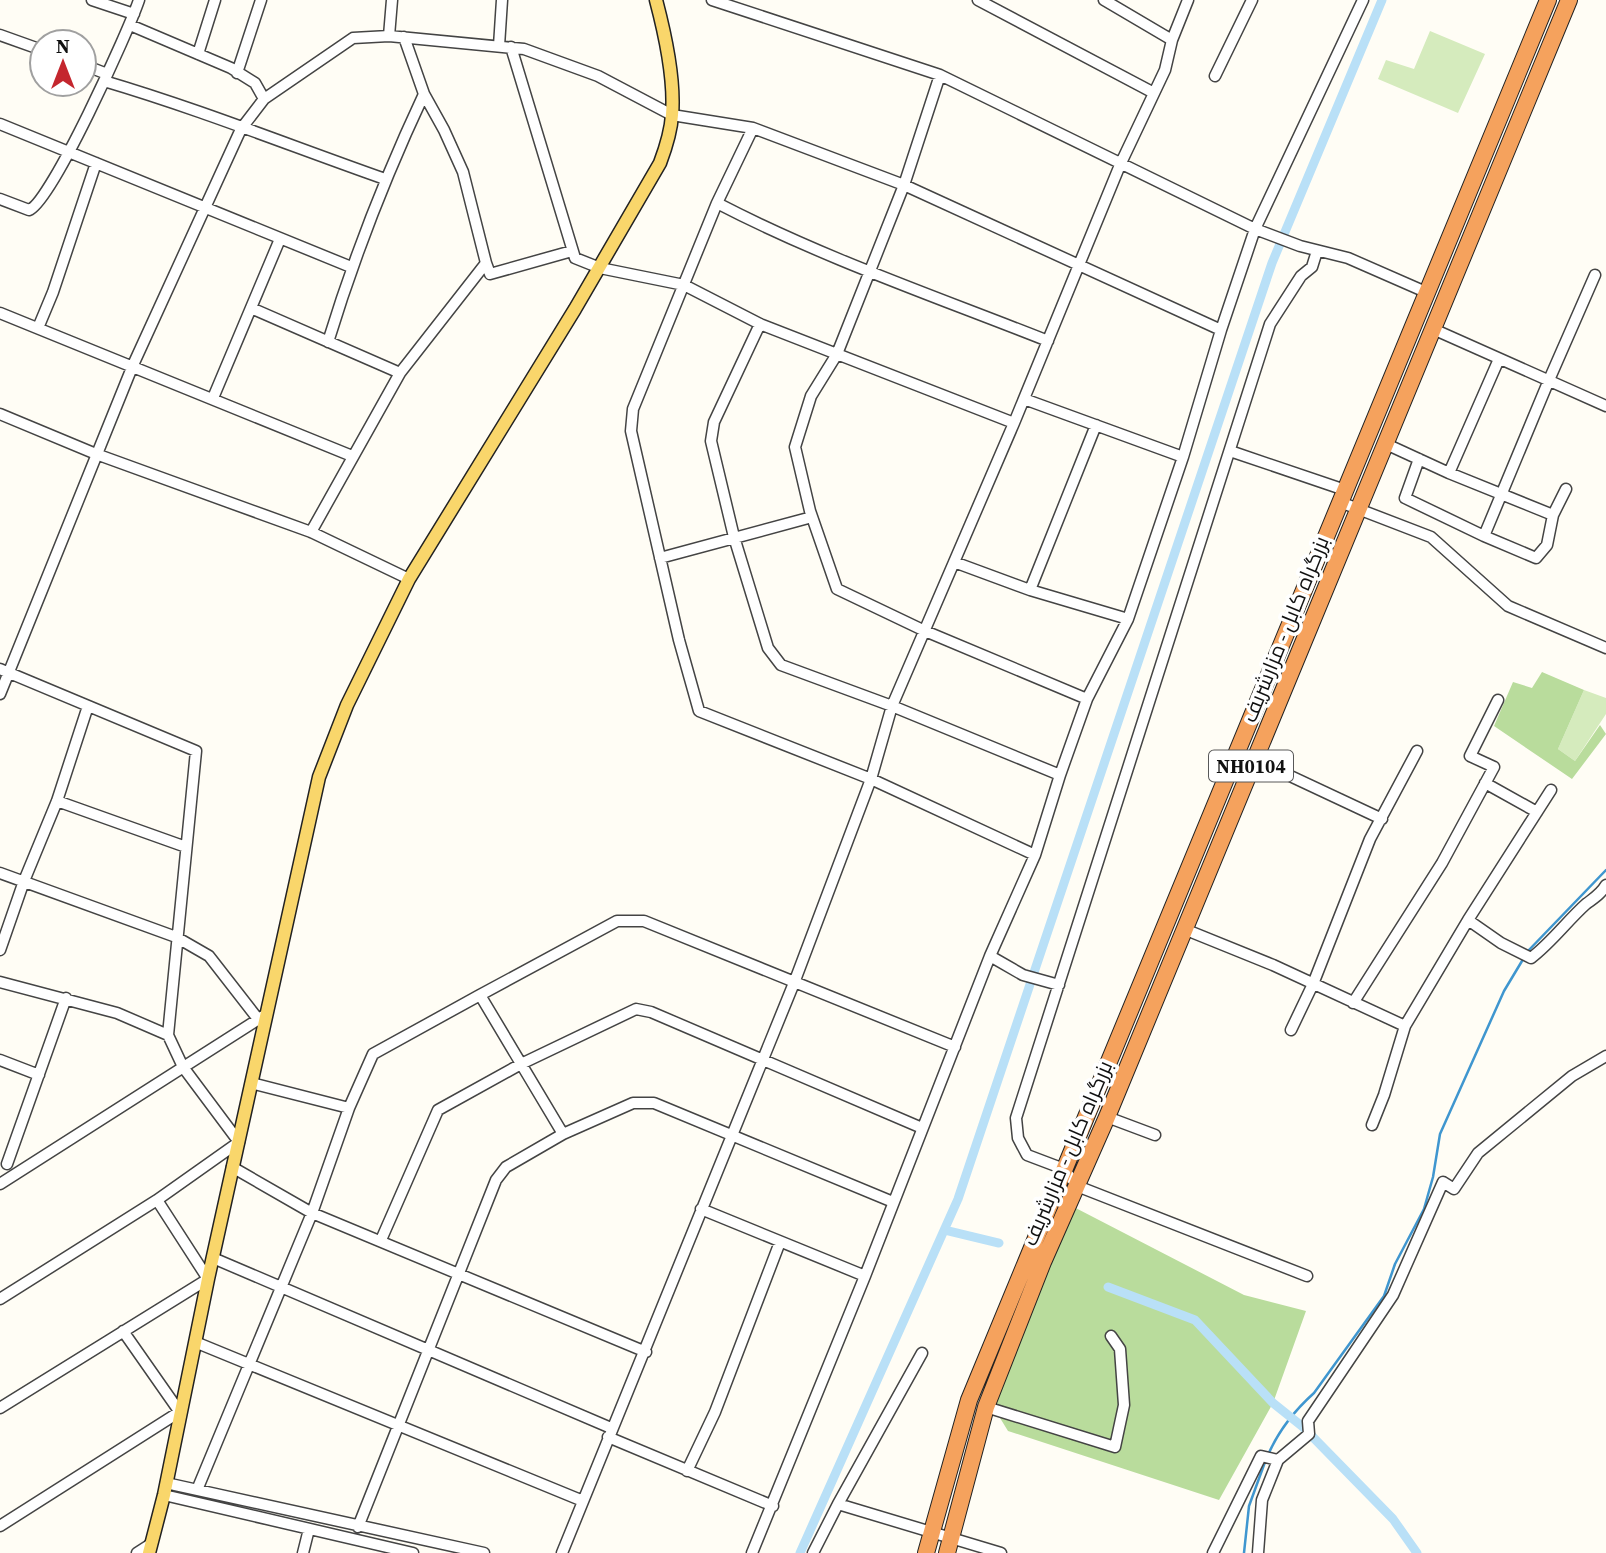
<svg xmlns="http://www.w3.org/2000/svg" width="1606" height="1553" font-family="'Source Serif 4',Cairo,serif">
<rect width="100%" height="100%" fill="#fffdf5"/>
<path fill="#d5ebbd" d="M1430 31 1485 54 1458 113 1378 79 1386 60 1414 69Z
M1584 690 1606 698V714L1575 761 1558 749Z"/>
<path fill="#b9dc9c" d="M1542 672 1584 690 1558 749 1575 761 1600 725 1606 734 1572 779 1494 726 1513 682 1532 688Z
M1066 1203 1244 1295 1306 1311 1273 1403 1219 1500 1008 1431 989 1400Z"/>
<g fill="none" stroke-linecap="round" stroke-linejoin="round">
<path stroke="#3f96cf" stroke-width="2.5" d="M1527 952 1606 870
M1268 1455C1278 1432 1295 1410 1314 1393L1384 1296 1395 1264 1424 1209 1433 1177 1440 1134 1504 991 1522 961
M1244 1553 1249 1506 1265 1462"/>
<path stroke="#b9e0f7" stroke-width="9" d="M945 1230 999 1243
M1108 1287 1195 1320 1273 1403 1303 1427 1393 1519 1417 1553
M800 1553 958 1199 1272 263 1382 0"/>
<defs>
<path id="minor" d="M92 0 134 14
M712 0 940 75 1255 229 1300 246 1348 258 1428 293
M978 0 1154 93
M1104 0 1172 40
M130 25 231 68 255 83 264 99
M0 35 42 50
M389 36 392 0
M499 46 502 0
M511 47 575 258 600 268 684 285 760 324 1014 423
M198 54 215 0
M84 65 107 74
M237 73 261 0
M940 75 904 185 837 354 811 396 795 447 810 511 837 589 925 631 1087 699
M1215 76 1252 0
M104 81C199 109 291 146 385 179
M0 124 351 267
M753 128 717 203 633 409 631 431 679 640 699 711 871 779 1035 855
M0 199 29 210C51 203 129 30 139 0
M717 203C823 258 937 297 1048 341
M486 263 490 274 572 251
M251 308 400 373
M0 313 352 456
M760 324 714 422 711 441 734 537 768 648 781 665 892 706 1060 775
M38 328 53 292 96 163
M1433 329 1606 406
M328 342C354 257 386 175 424 94
M213 398 280 239
M1024 399 1183 457
M0 414 96 454 311 532 409 579
M1386 444 1449 473 1553 515
M1230 451 1345 490
M1419 459 1405 498 1484 536 1536 558 1547 545 1553 515 1566 489
M1449 473 1499 359
M1340 502 1431 537 1508 606 1606 648
M311 532 400 373 486 263 463 172 444 130 424 94 404 37
M1484 536 1549 380 1595 275
M660 558 812 517
M954 562 1030 590 1128 619
M1030 590 1096 425
M0 669 196 751 168 1035 183 1067 239 1142 157 1200 0 1299
M0 694 133 365 241 129 264 99 353 38 389 36 524 49 598 76 672 115 753 128 904 185 1221 330
M1254 759 1382 819
M1485 783 1537 812
M57 801 186 847
M0 873 176 937 209 956 258 1019
M1468 920 1501 943 1531 958C1552 942 1567 921 1586 904 1594 898 1601 894 1606 885
M1184 929 1273 965 1405 1026
M0 950 24 881 57 801 88 706
M990 956 1023 975 1059 985
M0 982 117 1013 168 1035
M1353 1003 1442 863 1494 767 1470 756 1498 700
M1291 1030 1313 984 1370 839 1417 751
M0 1060 39 1075
M251 1083 349 1108
M1107 1117 1155 1135
M1372 1125 1384 1095 1405 1026 1468 920 1551 790
M563 1134 633 1103H654L893 1202
M7 1164 66 998
M232 1167 312 1213 646 1352
M0 1184 265 1015
M701 1209 865 1276
M381 1240 438 1110 521 1064 636 1009 651 1012 922 1128
M213 1258 611 1428
M1307 1276 1077 1186 1064 1169 1027 1155 1018 1138 1016 1118 1270 324 1301 276 1312 267 1317 251
M123 1331 179 1411
M195 1342 583 1501
M986 1407 1115 1447 1124 1405 1120 1349 1111 1336
M0 1408 208 1279 157 1200
M608 1437 773 1506
M687 1471 715 1412 780 1242
M166 1483 484 1553
M197 1490 312 1213 349 1108 373 1054 480 995
M164 1495 413 1553
M838 1504 1001 1553
M0 1526 181 1411
M358 1527 496 1180 506 1167 563 1134 480 995 617 921H644L955 1047
M137 1553 151 1544
M303 1553 309 1529
M562 1553 794 983 871 779 892 706 1014 423 1120 165 1165 70 1172 40 1188 0
M752 1553 865 1276 990 956 1035 855 1060 775 1087 699 1128 619 1183 457 1221 330 1255 229 1363 0
M813 1553 838 1504 922 1353
M1213 1553 1261 1456 1278 1460
M1258 1553 1262 1500 1278 1460 1309 1434 1308 1421 1393 1295 1443 1182 1454 1189 1478 1153 1572 1076 1606 1056"/>
<path id="major" d="M149 1553 164 1495 208 1279 319 777 347 705 409 579 575 309 660 163C666 147 671 132 672 115 675 80 665 34 656 0"/>
<path id="highway" d="M926 1553 969 1400 1548 0
M947 1553 986 1407 1043 1262 1107 1117 1569 0"/>
</defs>
<use href="#minor" stroke="#444" stroke-width="13"/>
<use href="#major" stroke="#222" stroke-width="15"/>
<use href="#highway" stroke="#222" stroke-width="18"/>
<use href="#minor" stroke="#fff" stroke-width="10"/>
<use href="#major" stroke="#f9d66b" stroke-width="12"/>
<use href="#highway" stroke="#f5a25d" stroke-width="16"/>
</g>
<g text-anchor="middle" dominant-baseline="central" stroke-width="7" stroke-linejoin="round" paint-order="stroke">
<rect fill="#fff" stroke="#585858" stroke-width="2" x="1209" y="750.5" width="84" height="31" rx="5"/>
<g font-size="19" font-weight="bold" fill="#111">
<text x="1251" y="766">NH0104</text>
</g>
<g font-size="21" fill="#111" stroke="#fff">
<text transform="translate(1285 629) rotate(-68)">بزرگراه کابل - مزارشریف</text>
<text transform="translate(1067 1153) rotate(-67)">بزرگراه کابل - مزارشریف</text>
</g>
</g>
<g transform="translate(63 63)"><circle r="33" fill="#ffffff" stroke="#a0a0a0" stroke-width="2"/>
<path d="M0-5L12 26L0 18L-12 26Z" fill="#c4262e"/>
<text y="-10" font-size="19" font-weight="bold" text-anchor="middle" fill="#111111">N</text>
</g>
</svg>
